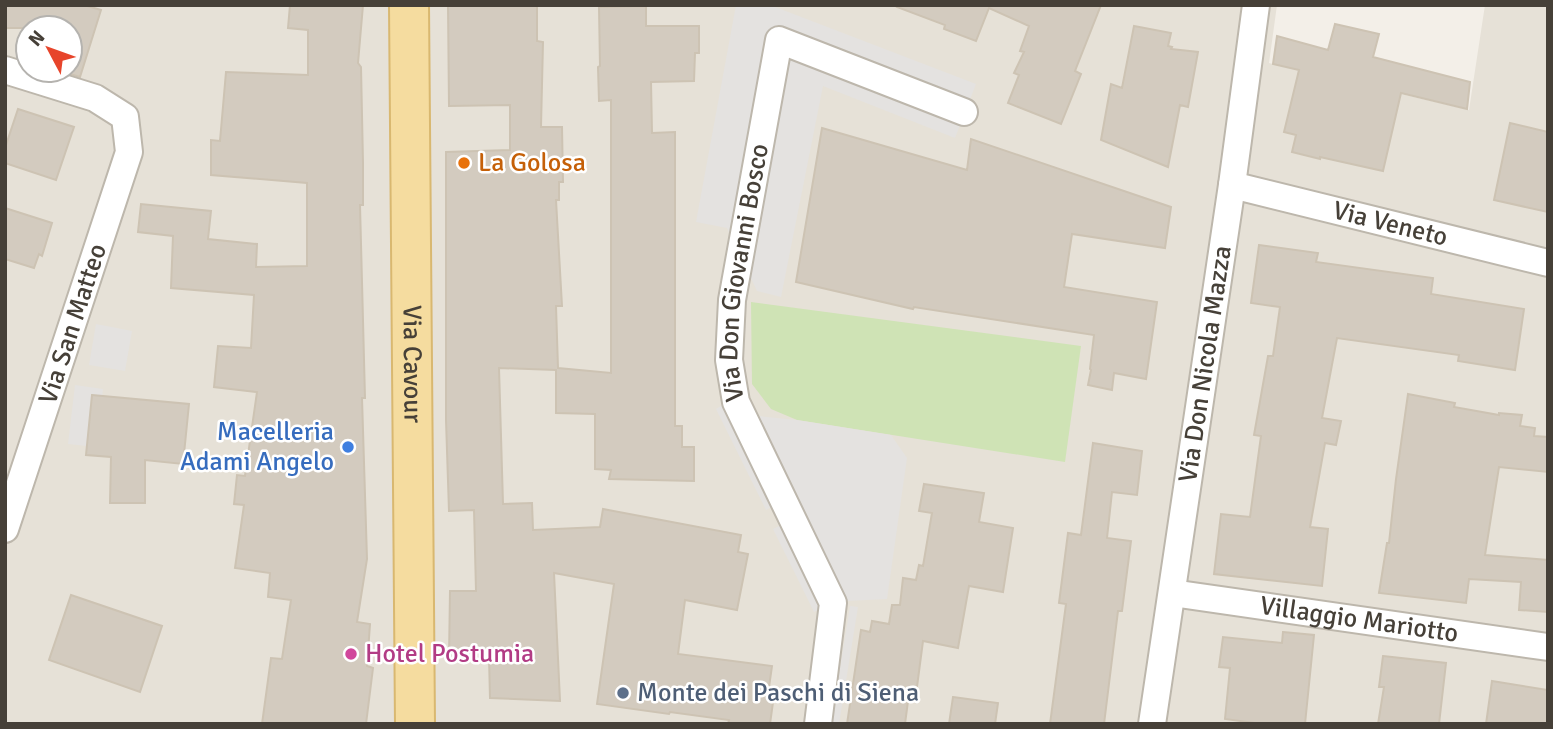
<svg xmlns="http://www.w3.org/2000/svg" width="1553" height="729" font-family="Signika,sans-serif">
<rect width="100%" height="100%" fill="#f3efe8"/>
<path fill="#e6e1d7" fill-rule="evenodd" d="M5 5H1277L1269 63 1469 110 1485 5H1548V724H5ZM28 28H70V70H28Z"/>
<path fill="#cfe3b5" d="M751 302 1081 346 1065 462 797 420 771 409 752 384Z"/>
<path fill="#e4e2e0" d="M736 5H770L976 84 955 138 823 86 781 297 757 291 727 228 696 222Z
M96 324 132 331 125 371 89 365Z
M75 385 103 389 96 447 68 444Z
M724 404 774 506 766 510 716 409Z
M758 416 797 420 891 435 907 458 887 599 847 601Z
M781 525 822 608 814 612 773 529Z
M850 606 858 607 839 724H831Z"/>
<path fill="#d3cbbf" stroke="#cdc3b3" stroke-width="2" d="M5 5H84L101 10 80 77 70 74V28H5Z
M290 5H363L358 63 361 67 363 163V205H360L365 398H362L367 559 357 622 370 624 367 666 373 668 366 724H262L271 658 282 659 291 600 268 597 270 573 235 568 244 505 234 504 237 475 245 476 257 392 214 387 218 346 251 348 254 295 171 288 173 236 138 232 141 204 211 211 208 239 257 244 256 267 307 266V183L211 175V140L220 141 226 72 308 75V30L288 28Z
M448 5H537V41L543 42 541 127H562L563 182H559V200H556L562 306H556L558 368 611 373V100L599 101 598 67 600 66 599 7 646 6V26H699V53H695L694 81 651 82 652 133 675 132V426H682V447H694V481L609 479 611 470 595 469V414L556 413V370L499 368 503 504 532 503 533 530 600 527 603 509 741 535 738 552 748 554 737 610 685 600 678 654 772 666 769 687 775 688 770 724H728L729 720 670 712 669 714 597 704 614 584 554 573 560 701 490 698 489 657 449 658 450 591H476L474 510 449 511 446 420V152L510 150V105L449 106Z
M898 5H1101L1075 71 1081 74 1061 124 1008 103 1019 75 1014 73 1024 52 1020 51 1029 26 989 8 976 41 944 29 945 25 897 7Z
M1335 24 1379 34 1373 57 1470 82 1467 109 1401 93 1383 171 1320 157V159L1292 152 1296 135 1284 132 1299 70 1273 64 1277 36 1328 50Z
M1134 26 1171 33 1168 46 1172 47 1171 49 1198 52 1188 107 1180 105 1168 167 1101 140 1111 84 1122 88Z
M18 109 74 127 56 180 5 163V148Z
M1510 123 1548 132V212L1494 200Z
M822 128 967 170 971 139 1171 207 1165 248 1072 234 1064 287 1157 302 1146 379 1114 373 1112 390 1088 385 1091 370 1090 369 1094 335 914 307 913 309 796 282Z
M5 208 52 223 42 256 39 254 34 268 5 259Z
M1259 245 1318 253 1316 262 1433 278 1431 294 1524 309 1515 370 1458 361 1459 355 1337 338 1322 418 1341 421 1336 445 1325 443 1310 527 1328 529 1322 586 1214 574 1221 514 1250 517 1261 436 1254 435 1268 356H1273L1280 307 1251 303Z
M1408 394 1455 403 1454 407 1499 415V413L1522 415 1520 426 1535 428 1534 436 1548 437V472L1499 467 1485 555 1548 560V612L1519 610 1521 582 1469 579 1466 603 1379 593 1387 543H1389L1396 479Z
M92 395 189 404 183 464 145 460V503H110L111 457 86 455Z
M1093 443 1142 451 1137 495 1112 492 1107 538 1131 541 1122 611H1118L1104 724H1050L1066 604 1059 603 1068 533 1081 535Z
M924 484 984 493 979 522 1013 528 1003 592 969 586 958 648 923 641 915 702 908 701 905 724H847L861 630 870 632 872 621 889 624 892 605H900L903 578 916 580 919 565 923 566 932 513 919 511Z
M71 595 162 626 140 692 49 660Z
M1283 632 1314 635 1305 724H1262L1225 719 1230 668 1219 667 1223 637 1282 643Z
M1383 656 1446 663 1439 724H1378L1384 687H1379Z
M1492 681 1548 690V724H1486Z
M953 697 998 703 995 724H949Z"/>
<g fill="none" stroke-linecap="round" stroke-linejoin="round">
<defs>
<g id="minor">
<path d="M5 70 95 98 125 117 129 152 5 529"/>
<path id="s1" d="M1232 185 1548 263"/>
<path id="s2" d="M1172 593 1548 647"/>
<path id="s3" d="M818 724 833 603 736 402 729 360 732 300 779 40 964 112"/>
<path id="s4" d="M1152 724 1232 185 1256 5"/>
</g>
<g id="primary">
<path id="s5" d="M409 5 415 724"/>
</g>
</defs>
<use href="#minor" stroke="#bdb7ac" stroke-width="30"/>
<use href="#primary" stroke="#d9b870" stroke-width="42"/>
<use href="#minor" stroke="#fff" stroke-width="26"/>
<use href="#primary" stroke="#f5dc9f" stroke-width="38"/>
</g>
<circle fill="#e8710a" stroke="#fff" stroke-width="2.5" cx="464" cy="163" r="7"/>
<circle fill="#3f7fe0" stroke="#fff" stroke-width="2.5" cx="348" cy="447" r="7"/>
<circle fill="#d1479c" stroke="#fff" stroke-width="2.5" cx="351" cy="654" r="7"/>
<circle fill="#5c6f8a" stroke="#fff" stroke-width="2.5" cx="623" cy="693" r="7"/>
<g text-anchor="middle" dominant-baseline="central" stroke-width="5" stroke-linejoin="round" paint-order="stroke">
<g font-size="26" fill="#c56008" stroke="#fff" text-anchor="start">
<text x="478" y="163">La Golosa</text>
</g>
<g font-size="26" fill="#464038" stroke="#fff">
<text stroke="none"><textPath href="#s1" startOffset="163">Via Veneto</textPath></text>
<text stroke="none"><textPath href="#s3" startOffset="476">Via Don Giovanni Bosco</textPath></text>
<text transform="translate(73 324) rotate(-72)">Via San Matteo</text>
<text stroke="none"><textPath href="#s5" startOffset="359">Via Cavour</textPath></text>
<text stroke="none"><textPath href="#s4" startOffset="364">Via Don Nicola Mazza</textPath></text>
<text stroke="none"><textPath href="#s2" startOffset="189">Villaggio Mariotto</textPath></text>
</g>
<g font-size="26" fill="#366cbe" stroke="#fff" text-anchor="end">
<text x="334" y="432">Macelleria<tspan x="334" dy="30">Adami Angelo</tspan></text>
</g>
<g font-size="26" fill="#b23c85" stroke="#fff" text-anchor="start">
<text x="365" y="654">Hotel Postumia</text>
</g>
<g font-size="26" fill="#4e5e75" stroke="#fff" text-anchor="start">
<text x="637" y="693">Monte dei Paschi di Siena</text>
</g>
</g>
<rect width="1553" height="729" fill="none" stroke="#464038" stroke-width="14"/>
<g transform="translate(49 49) rotate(311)"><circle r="33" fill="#ffffff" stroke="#b5b3af" stroke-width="2"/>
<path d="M0-5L12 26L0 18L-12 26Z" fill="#e7452b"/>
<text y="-10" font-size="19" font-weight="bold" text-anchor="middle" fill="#464038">N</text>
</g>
</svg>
